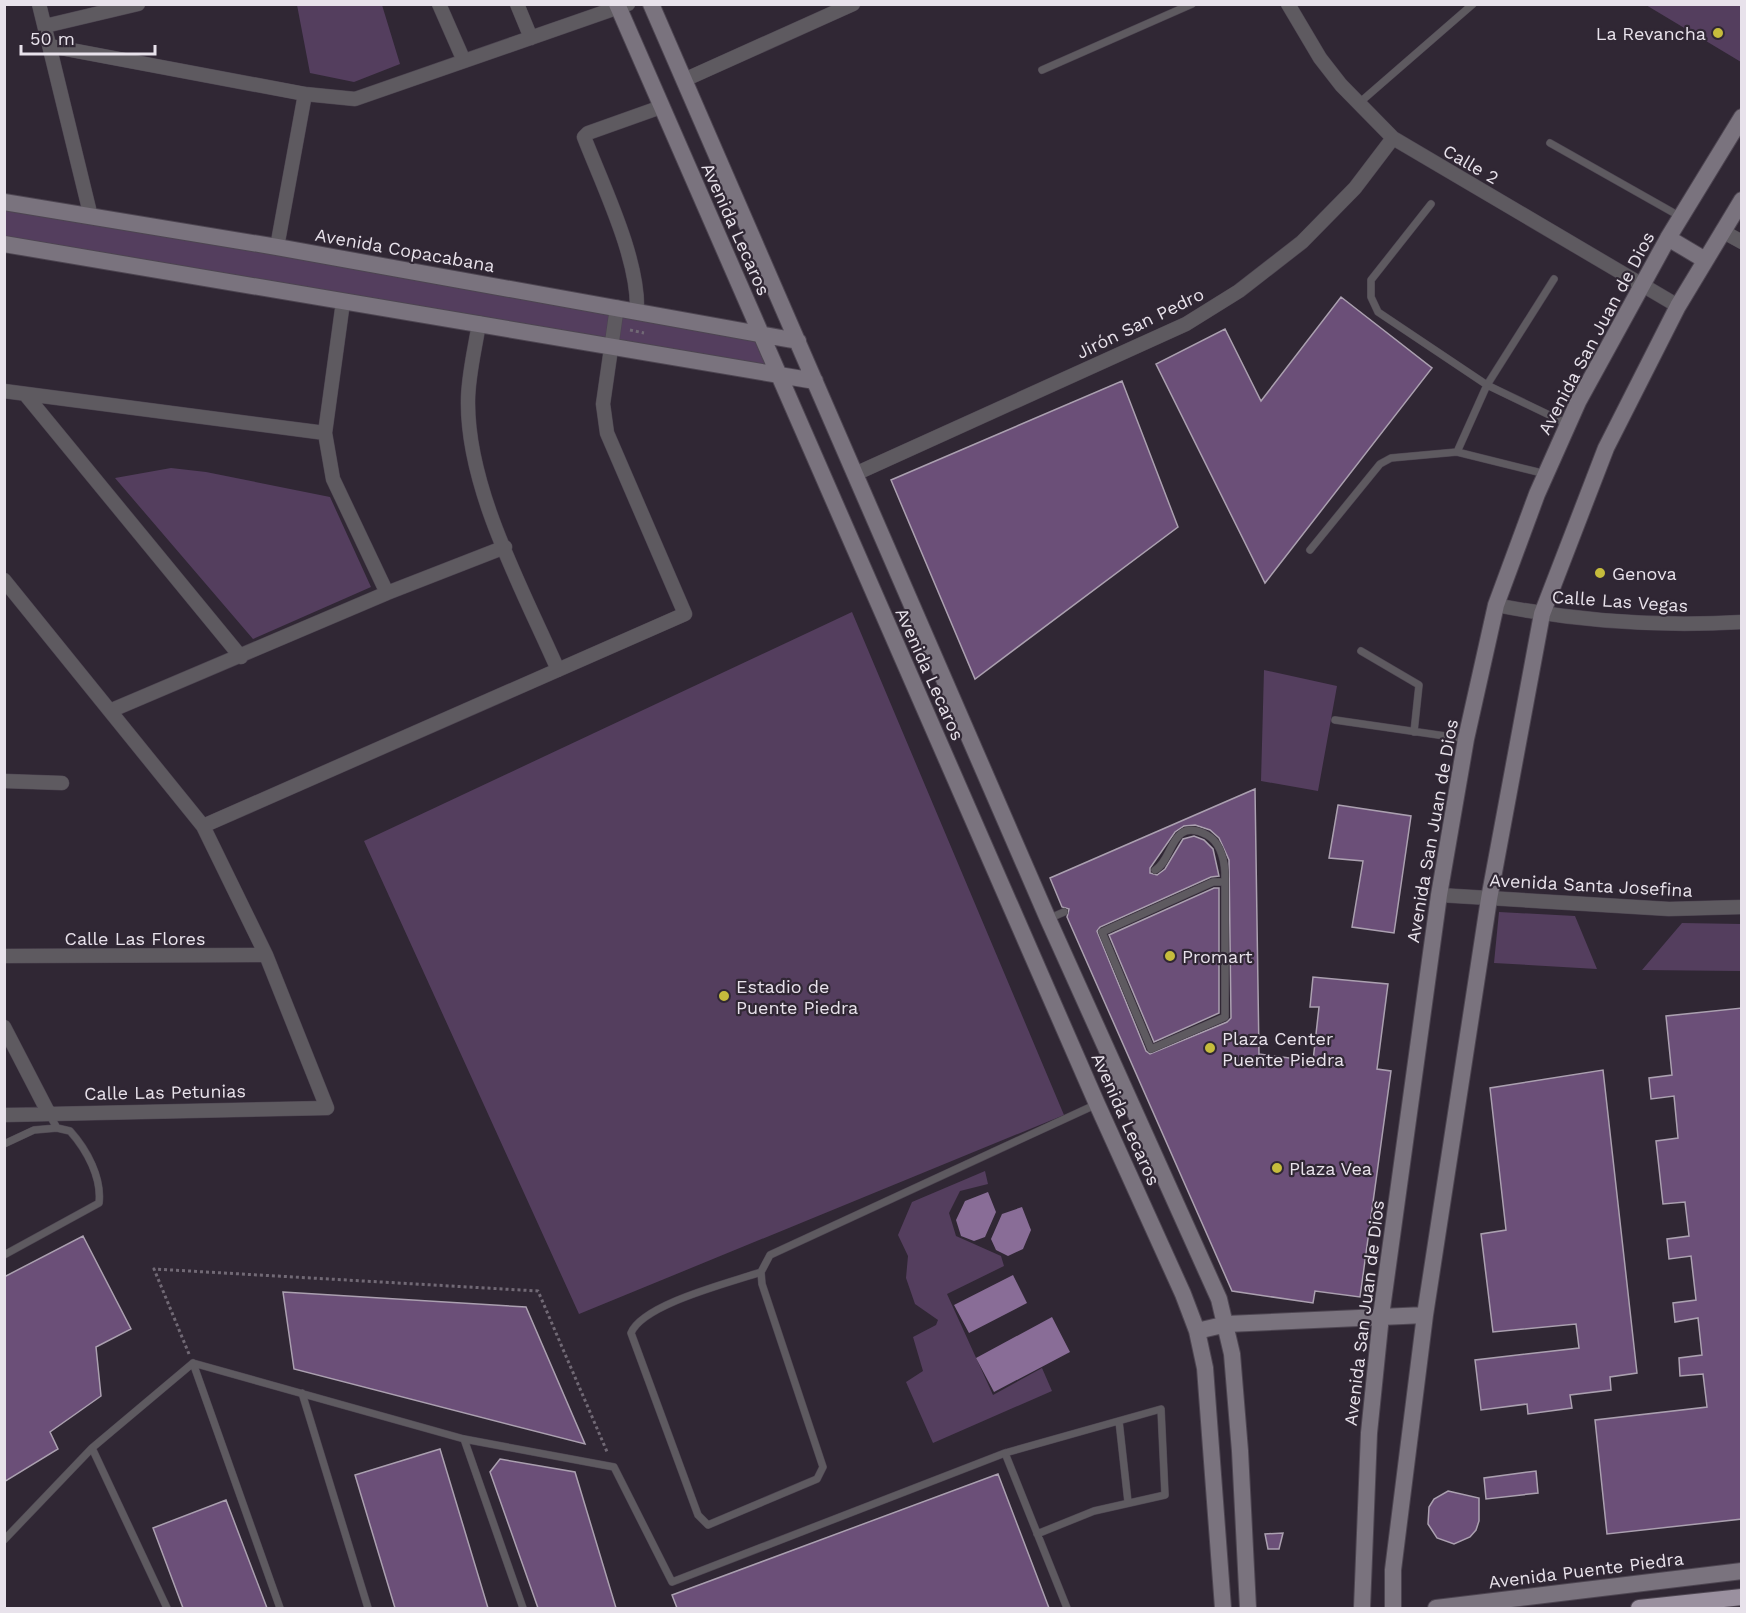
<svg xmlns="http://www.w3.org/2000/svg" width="1746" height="1613" font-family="'Work Sans',sans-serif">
<rect width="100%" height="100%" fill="#302734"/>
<path fill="#543e5e" d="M297 5H382L400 64 354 82 310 73Z
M1646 5H1741V62Z
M4 210 613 311 609 341 5 236Z
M620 311 759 339 775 373 615 343Z
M171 468 206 472 330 497 371 587 253 639 115 478Z
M852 612 1064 1115 579 1314 364 841Z
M1264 670 1337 686 1318 791 1261 781Z
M1499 912 1575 916 1597 969 1494 963Z
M1682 923 1741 924V971L1642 970Z
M985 1171 988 1184 960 1191 949 1213 956 1236 1001 1256 1004 1266 947 1294 993 1395 1042 1368 1052 1391 933 1443 906 1382 923 1371 913 1337 936 1325 938 1320 915 1304 906 1278 908 1256 898 1235 912 1202Z"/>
<path fill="#896d97" d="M988 1192 996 1212 985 1237 974 1241 961 1236 956 1220 965 1201Z
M1022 1207 1031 1230 1023 1249 1008 1256 996 1250 991 1239 1002 1214Z
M1013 1275 1027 1303 969 1333 954 1305Z
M1052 1317 1070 1352 994 1392 976 1358Z"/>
<path fill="#6b4f78" stroke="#aba0b0" stroke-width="1.5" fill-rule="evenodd" d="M1341 297 1432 368 1265 583 1156 364 1225 329 1261 401Z
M1122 381 1178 527 975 679 891 480Z
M1255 789 1259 1054 1313 1061 1319 1007H1310L1313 977 1388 984 1377 1069 1391 1071 1360 1297 1315 1291 1313 1303 1232 1291 1067 917 1069 909 1062 907 1050 878ZM1195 825 1210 830 1219 838 1229 860 1231 1018 1227 1022 1150 1054 1146 1051 1097 931 1100 927 1211 877 1219 876 1213 849 1204 840 1194 836 1183 839 1165 869 1157 875 1150 873V868L1175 832 1184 826Z
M1338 805 1411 816 1394 933 1352 927 1363 861 1329 858Z
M1214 888H1219V1013L1154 1042 1109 935Z
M1742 1008V1519L1607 1534 1595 1420 1707 1407 1703 1374 1680 1376 1679 1358 1702 1355 1698 1318 1675 1322 1673 1303 1696 1300 1691 1256 1669 1259 1667 1239 1689 1236 1685 1202 1663 1204 1656 1141 1678 1138 1674 1096 1651 1099 1649 1078 1672 1075 1666 1016Z
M1603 1070 1637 1373 1610 1377 1611 1390 1570 1395 1572 1408 1528 1414 1527 1404 1481 1410 1475 1360 1579 1348 1576 1324 1493 1332 1481 1234 1506 1230 1490 1088Z
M83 1236 131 1329 96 1347 101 1396 50 1432 58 1449 4 1482V1277Z
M283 1292 526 1307 585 1444 294 1369Z
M440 1449 488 1608H395L355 1475Z
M500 1459 575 1472 616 1608H538L490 1472Z
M1536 1471 1538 1493 1486 1499 1484 1478Z
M998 1474 1049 1608H677L672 1595Z
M1448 1491 1479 1498V1521L1476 1530 1470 1537 1454 1544 1437 1538 1428 1524 1429 1507 1434 1499Z
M226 1500 267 1608H183L153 1528Z
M1283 1533 1279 1549H1268L1265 1534Z"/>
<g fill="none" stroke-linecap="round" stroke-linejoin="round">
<defs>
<path id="service" d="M1042 70 1192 4
M1358 104 1473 4
M1550 143 1681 217
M1431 204 1371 280V297L1378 312 1487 385 1568 424
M1457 452 1487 385 1554 279
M1310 550 1380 464 1391 458 1457 452 1546 474
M1361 651 1419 685 1414 732
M1335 720 1466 739
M1155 870C1174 860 1170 816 1207 835 1220 842 1224 858 1225 873V1017L1151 1049 1102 932 1213 882H1225
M1048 919 1064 912
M4 1144 34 1130 57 1128 49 1114
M4 1255 99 1203C102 1178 87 1150 70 1131L57 1128
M761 1272C729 1283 643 1304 631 1333L698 1515 708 1525 817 1479 823 1467 762 1284 761 1272 770 1255 1097 1104
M193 1363 464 1439 614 1467 672 1582 1005 1453 1161 1409 1165 1495 1094 1511 1037 1534
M193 1363 280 1608
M302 1393 368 1608
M1119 1421 1128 1502
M464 1439 523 1608
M92 1448 167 1608
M1005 1453 1067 1608
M4 1540 92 1448 193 1363"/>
<path id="minor" d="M39 4 91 217
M439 4 464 61
M517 4 531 38
M1288 4 1320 58 1341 85 1393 138 1678 306
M45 26 138 4
M50 46 305 94 355 99 628 4
M684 80 853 4
M1722 231 1742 242
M277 247 305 94
M343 302 325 433 333 479 387 593
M637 311C639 259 603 186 584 137L588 133 661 107
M479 323C475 349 468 376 468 401 467 489 523 590 558 670
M4 391 325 433
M25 394 241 657
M855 474 1186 324 1239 291 1302 242 1355 188 1393 138
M4 580 203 826 266 955 327 1108 4 1115
M1496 605C1576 621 1660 627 1742 622
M112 710 387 593 505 547
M4 781 62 783
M203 826 685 614 607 433 603 404 617 307
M1439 895 1669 909 1742 907
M4 956 266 955
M4 1027 48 1112"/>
<path id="secondary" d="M617 4 1097 1104 1183 1294 1197 1331 1205 1368 1223 1608
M651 4 1048 919 1219 1299 1232 1354 1240 1451 1248 1608
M4 202 277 247 798 341
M1668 238 1705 260
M4 244 815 381
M1197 1331 1227 1324 1425 1315
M1362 1608 1369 1433 1381 1316 1439 895 1466 739 1496 605 1537 494 1578 402 1668 238 1742 117
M1393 1608V1570L1425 1315 1489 899 1542 614 1606 448 1678 306 1742 200
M1436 1608 1742 1571"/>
<path id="trunk" d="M1639 1608 1742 1597"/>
</defs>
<use href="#service" stroke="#4d4551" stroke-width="8"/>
<use href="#minor" stroke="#4d4551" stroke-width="15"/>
<use href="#secondary" stroke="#4d4551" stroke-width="18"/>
<use href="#trunk" stroke="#4d4551" stroke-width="18"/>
<path stroke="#716975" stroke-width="3" stroke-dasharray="3 3" stroke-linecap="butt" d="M630 330 644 333
M189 1354 154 1269 538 1291 608 1454"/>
<use href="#service" stroke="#5e5a60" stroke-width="7"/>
<use href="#minor" stroke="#5e5a60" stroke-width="14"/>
<use href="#secondary" stroke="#7a737e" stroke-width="16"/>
<use href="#trunk" stroke="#9a909f" stroke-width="16"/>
</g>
<g fill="#c6bc3c" stroke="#302734" stroke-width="2">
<circle cx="1718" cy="33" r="6"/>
<circle cx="1600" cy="573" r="6"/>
<circle cx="1170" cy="956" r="6"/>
<circle cx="724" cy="996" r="6"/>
<circle cx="1210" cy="1048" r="6"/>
<circle cx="1277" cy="1168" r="6"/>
</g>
<g text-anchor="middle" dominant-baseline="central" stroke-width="4.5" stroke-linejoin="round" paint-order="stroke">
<g font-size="18" fill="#e8e2eb" stroke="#302734" text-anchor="start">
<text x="1706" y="33" text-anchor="end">La Revancha</text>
<text x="1612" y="573">Genova</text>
<text x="1182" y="956">Promart</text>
<text x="736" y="986">Estadio de<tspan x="736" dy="21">Puente Piedra</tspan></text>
<text x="1222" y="1038">Plaza Center<tspan x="1222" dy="21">Puente Piedra</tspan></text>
<text x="1289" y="1168">Plaza Vea</text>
</g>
<g font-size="18" fill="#e8e2eb" stroke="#302734">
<text transform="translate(1471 164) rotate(30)">Calle 2</text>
<text transform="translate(736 229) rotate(66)">Avenida Lecaros</text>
<text transform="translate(405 250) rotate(10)">Avenida Copacabana</text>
<text transform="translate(1140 323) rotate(-26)">Jirón San Pedro</text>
<text transform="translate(1596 333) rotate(-62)">Avenida San Juan de Dios</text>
<text transform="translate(1620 601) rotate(4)">Calle Las Vegas</text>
<text transform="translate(930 674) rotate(66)">Avenida Lecaros</text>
<text transform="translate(1432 831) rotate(-80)">Avenida San Juan de Dios</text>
<text transform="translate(1591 885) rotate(3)">Avenida Santa Josefina</text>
<text x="135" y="938">Calle Las Flores</text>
<text transform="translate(165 1092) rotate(-1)">Calle Las Petunias</text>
<text transform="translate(1126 1119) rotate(66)">Avenida Lecaros</text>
<text transform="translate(1364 1313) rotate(-83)">Avenida San Juan de Dios</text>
<text transform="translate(1586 1570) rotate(-7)">Avenida Puente Piedra</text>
</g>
</g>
<rect width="1746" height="1613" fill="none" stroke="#e8e2eb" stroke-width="12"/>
<path d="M21 45v9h134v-9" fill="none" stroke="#e8e2eb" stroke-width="3"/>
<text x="30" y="45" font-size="18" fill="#e8e2eb" stroke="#302734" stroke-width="4.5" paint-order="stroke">50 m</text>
</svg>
